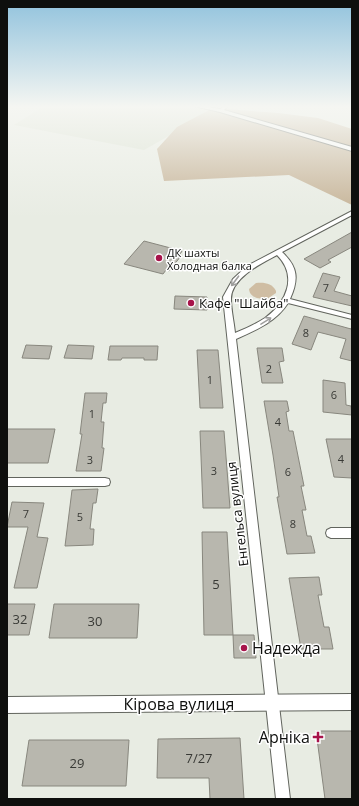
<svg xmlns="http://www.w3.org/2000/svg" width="359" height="806" font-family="'Open Sans',sans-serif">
<rect width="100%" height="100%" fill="#e8ece3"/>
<path fill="#dae1d1" d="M44 106H211L195 121 144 150 14 125Z"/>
<path fill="#cfbda3" d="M256 283C264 282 272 283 276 291V293L267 299C259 299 250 298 249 289Z"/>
<path fill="#c4b194" d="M213 108 278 113 318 118 352 129V205L289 175 164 181 157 149 177 127Z"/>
<path fill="#b8b7ae" stroke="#88877e" d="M352 232V247L328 260 331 262 320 268 304 259Z
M144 241 182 251 179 256H181L169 271 166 270 163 274 124 264Z
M323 273 340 277 334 291 352 296V306L313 297Z
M175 296 207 297V310L174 309Z
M304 316 351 329 352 326V361L340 358 346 339 318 332 311 350 292 344Z
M26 345 52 346 49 359 22 358Z
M68 345 94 346 92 359 64 358Z
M110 346H158L157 360H144V358H122L121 360H108Z
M257 348H282L284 361 279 362 283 383H262Z
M197 350H218L223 408H200Z
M323 380 345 383 346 405 351 406 352 415 323 412Z
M85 393H107L106 403H103L101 422H104L102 448H104L101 471H76L82 434H80Z
M264 401H287L289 411 286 412 289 431H293L304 486H301L306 510H302L307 536H311L315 553 287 554 277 497H279L273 455Z
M7 429H55L48 463H7Z
M200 431H224L230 508H203Z
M326 439H352V478L334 477Z
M98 489 96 503H93L90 529H94L93 545 65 546 72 490Z
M12 502 44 503 37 537 48 538 37 588H14L28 527H7Z
M202 532H227L233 635H204Z
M319 577 322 595H318L324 627H329L333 649H301L289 578Z
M7 604H35L29 635H7Z
M54 604H139L137 638H49Z
M233 635H254L256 658H234Z
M316 731H352V799H325Z
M240 738 244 799H210L209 778H157L158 739Z
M29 740H129L126 786H22Z"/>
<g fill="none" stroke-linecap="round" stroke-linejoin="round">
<defs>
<path id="minor" d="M194 106H201L220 109 224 106H228L224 110 352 147V151L220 112Z
M352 211V215L282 252C298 267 299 279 290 299L352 315V319L288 303C276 322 256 330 236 339L290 799H276L223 297 233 279 247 266ZM277 255C298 276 287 302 265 318 256 324 245 329 235 333 234 322 231 310 231 299 231 278 262 263 277 255Z
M7 478H105L109 479 110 482 109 485 105 486H7Z
M331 528H352V538H331L327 536 326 533 327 530Z"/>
<path id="tertiary" d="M352 694V710L7 713V697Z"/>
</defs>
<use href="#minor" stroke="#61645d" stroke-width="2"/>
<use href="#tertiary" stroke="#61645d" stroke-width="2"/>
<use href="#minor" fill="#fff" fill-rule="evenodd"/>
<use href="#tertiary" fill="#fff" fill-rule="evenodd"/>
</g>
<defs><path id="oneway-shaft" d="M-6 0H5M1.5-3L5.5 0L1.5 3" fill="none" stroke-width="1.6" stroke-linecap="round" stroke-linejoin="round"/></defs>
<g stroke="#9f9f9e">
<use href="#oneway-shaft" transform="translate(235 281) rotate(127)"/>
<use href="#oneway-shaft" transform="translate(266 321) rotate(-32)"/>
</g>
<linearGradient id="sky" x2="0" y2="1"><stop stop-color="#92c3dd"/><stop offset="0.49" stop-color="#f5f6f2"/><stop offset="1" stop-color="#f5f6f2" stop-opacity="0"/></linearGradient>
<rect width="359" height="218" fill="url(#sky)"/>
<g fill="#a7134a" stroke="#fff" stroke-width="1.5">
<circle cx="159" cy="258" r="4"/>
<circle cx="191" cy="303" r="4"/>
<circle cx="244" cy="648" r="4"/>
<path d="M316 731h4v4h4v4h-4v4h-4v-4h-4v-4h4z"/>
</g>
<g text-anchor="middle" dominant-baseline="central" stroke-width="3" stroke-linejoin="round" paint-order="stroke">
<g font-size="11" fill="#0e0f0d" stroke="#fff" text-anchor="start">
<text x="167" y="252">ДК шахты<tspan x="167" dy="13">Холодная балка</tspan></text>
</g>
<g font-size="11" fill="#383935">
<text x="326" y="287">7</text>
<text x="306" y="332">8</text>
<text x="269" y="368">2</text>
<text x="210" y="379">1</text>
<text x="334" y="394">6</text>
<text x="92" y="413">1</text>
<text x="278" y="421">4</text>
<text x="341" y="458">4</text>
<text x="90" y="459">3</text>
<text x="214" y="470">3</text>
<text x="288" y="471">6</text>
<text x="26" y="513">7</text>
<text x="80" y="516">5</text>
<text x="293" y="523">8</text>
</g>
<g font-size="13" fill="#0e0f0d" stroke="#fff" text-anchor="start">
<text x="199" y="303">Кафе "Шайба"</text>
</g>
<g font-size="13" fill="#0e0f0d" stroke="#fff">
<text transform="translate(237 514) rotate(-97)">Енгельса вулиця</text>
</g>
<g font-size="13" fill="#383935">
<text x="216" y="584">5</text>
<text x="20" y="619">32</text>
<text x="95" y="621">30</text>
<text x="199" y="758">7/27</text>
<text x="77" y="763">29</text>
</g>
<g font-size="16" fill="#0e0f0d" stroke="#fff" text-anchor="start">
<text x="252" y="648">Надежда</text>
<text x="310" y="737" text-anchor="end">Арніка</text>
</g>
<g font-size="16" fill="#0e0f0d" stroke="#fff">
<text x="179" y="704">Кірова вулиця</text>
</g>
</g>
<rect width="359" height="806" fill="none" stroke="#0e0f0d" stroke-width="16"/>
</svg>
